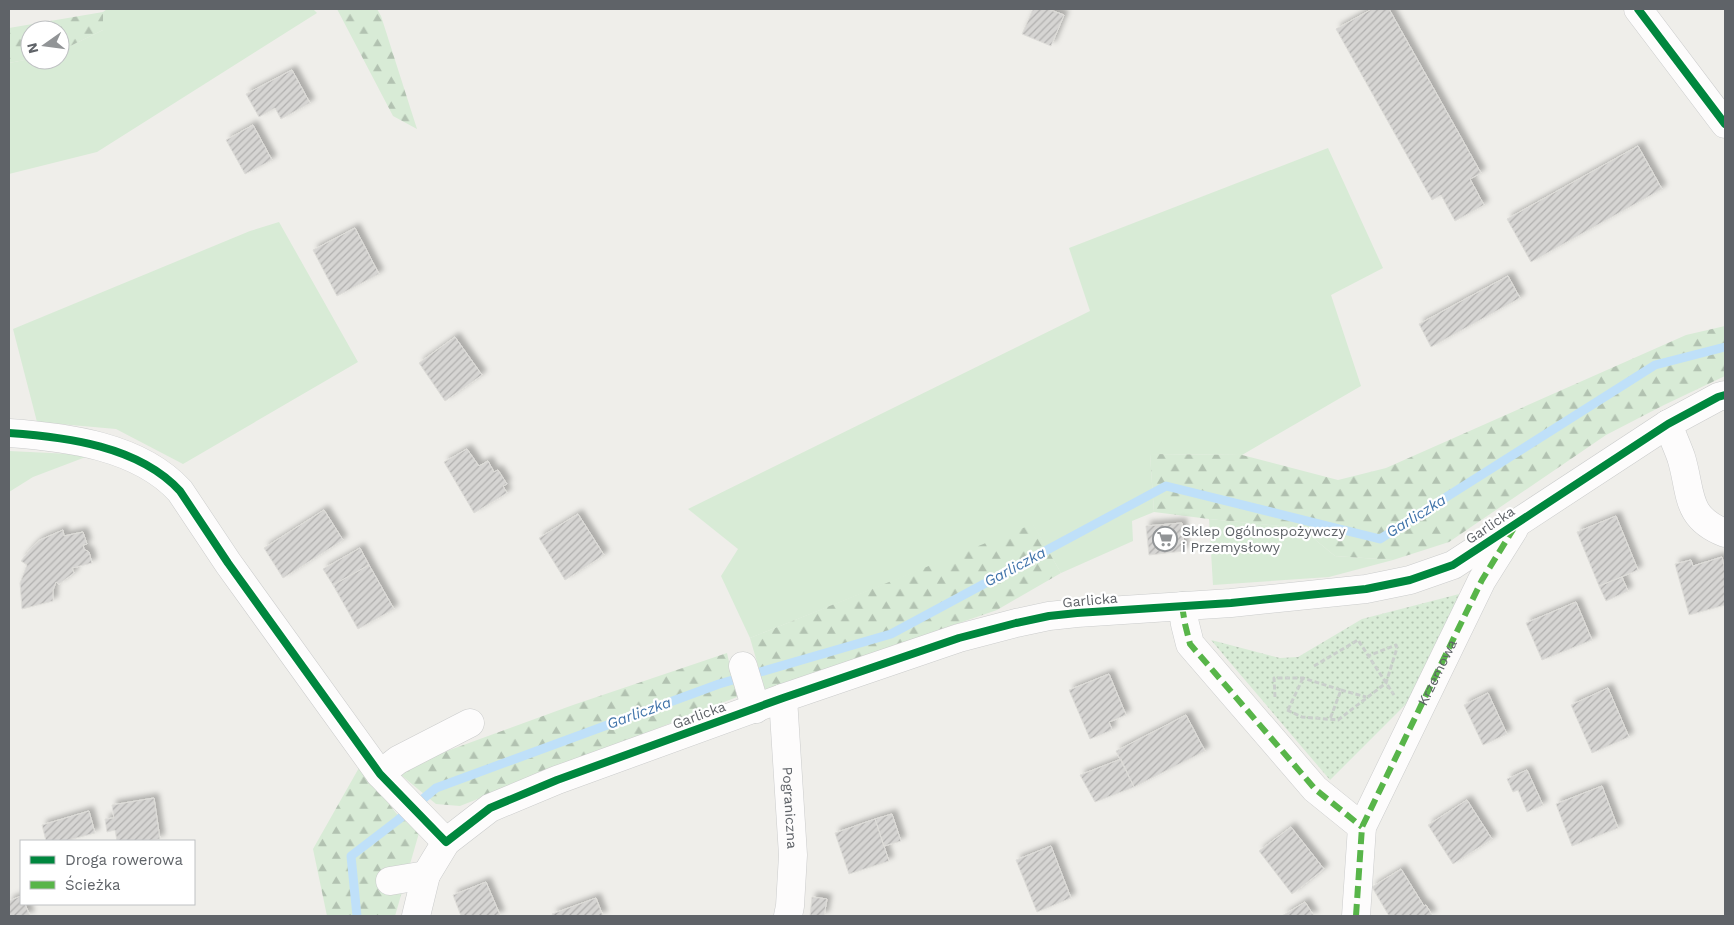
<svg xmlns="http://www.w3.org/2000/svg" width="1734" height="925" font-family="'Work Sans',sans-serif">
<defs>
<pattern id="forest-firs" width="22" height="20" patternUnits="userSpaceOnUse" patternTransform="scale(1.25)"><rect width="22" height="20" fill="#d8ebd6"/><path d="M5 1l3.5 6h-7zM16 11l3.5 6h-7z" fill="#b2c2b1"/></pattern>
<pattern id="park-dots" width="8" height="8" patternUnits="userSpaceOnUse" patternTransform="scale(1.25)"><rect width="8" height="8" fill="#d8ebd6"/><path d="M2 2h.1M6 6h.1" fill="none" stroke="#b2c2b1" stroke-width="1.8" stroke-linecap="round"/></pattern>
<pattern id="building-hatch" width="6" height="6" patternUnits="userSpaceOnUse" patternTransform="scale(1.25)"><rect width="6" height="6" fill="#d6d5d3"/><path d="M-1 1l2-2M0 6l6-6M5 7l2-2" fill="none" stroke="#b1b0af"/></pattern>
<filter id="shadow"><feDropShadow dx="4.5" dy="-4.5" stdDeviation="2.5" flood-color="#0004"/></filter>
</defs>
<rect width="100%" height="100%" fill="#efeeea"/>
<path fill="#d8ebd6" d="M107 9H313L317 13 97 152 9 174V63L30 59 60 60V51L103 30V12Z
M1328 148 1383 268 1331 295 1361 386 1242 455 1150 454 1154 512 1132 521 1133 541 1061 573 1033 525 750 638 721 576 738 549 688 509 1090 311 1069 248Z
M279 222 358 362 183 464 116 429 37 422 13 329 250 231Z
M9 451 91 455 33 477 9 492Z
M1209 519 1301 528 1335 556 1393 560 1329 577 1213 585Z"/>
<path fill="url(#forest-firs)" d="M337 9H377L381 16 417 129 393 116Z
M103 12V30L60 51V30H30V59L9 63V28Z
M1725 326V376L1664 405 1606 435 1449 542 1393 560 1335 556 1301 528 1209 519 1154 512 1150 454 1242 455 1338 480 1386 468 1686 335Z
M1033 524 1061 573 997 610 765 690 750 638Z
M727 653 737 697 460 806 436 804 395 770 573 705Z
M360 766 396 813 419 833 395 916H327L313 849Z"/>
<path fill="url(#park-dots)" d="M1467 592 1406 704 1330 780 1211 640 1280 658 1298 657 1362 619Z"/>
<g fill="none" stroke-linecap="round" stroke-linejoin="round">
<path stroke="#bfe0f9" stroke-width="9" d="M357 916 351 856 398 820 436 788 719 684 891 634 1166 486 1380 539 1655 365 1725 347"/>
</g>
<path fill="url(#building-hatch)" stroke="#deddd9" filter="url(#shadow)" d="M1033 9H1048L1064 15 1051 46 1022 34Z
M1372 9H1389L1481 173 1470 179 1484 205 1455 221 1441 195 1432 200 1336 29Z
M292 70 310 103 281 119 275 108 259 117 246 94Z
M253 125 272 160 245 174 226 140Z
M1638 146 1662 189 1531 262 1507 219Z
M355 228 379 274 337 296 313 250Z
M1508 276 1520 298 1431 347 1419 324Z
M455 337 482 375 445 401 419 363Z
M467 449 479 466 488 461 494 472 498 470 507 484 503 486 507 493 474 513 444 462Z
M324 510 343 540 283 578 264 548Z
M578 514 604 555 565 580 539 538Z
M1616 516 1638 570 1599 586 1577 532Z
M1182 523 1184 551 1149 555 1146 526Z
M63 530 64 536 83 532 87 544 83 545 84 549 89 552 92 563 72 568 74 573 59 584 56 582 53 590V601L22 609 20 583 27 565 21 561 32 547 40 540Z
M360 548 369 565 333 585 323 569Z
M1722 557 1725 570V605L1689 615 1675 564 1691 560 1693 566Z
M369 565 394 609 358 629 333 585Z
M1622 577 1628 591 1606 601 1599 586Z
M1576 602 1592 640 1542 660 1526 623Z
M1109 674 1126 715 1109 722 1112 730 1090 739 1069 690Z
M1608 688 1629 737 1592 753 1571 705Z
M1488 693 1507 734 1483 745 1464 705Z
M1186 715 1205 751 1134 787 1116 751Z
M1121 759 1134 787 1095 802 1080 775Z
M1527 770 1543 805 1527 812 1518 790 1513 792 1507 779Z
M1602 786 1618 828 1572 846 1556 804Z
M154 798 160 839 146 841H117L115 830 107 832 105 819 114 818 112 805Z
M1467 800 1492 839 1453 864 1428 825Z
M89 811 95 833 65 841H46L42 825Z
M892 814 901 841 884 846 875 819Z
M875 819 889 861 849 874 835 833Z
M1291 827 1324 869 1292 894 1259 851Z
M1051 846 1071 898 1037 912 1016 860Z
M1401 869 1424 906 1426 905 1432 915 1429 916H1389L1372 887Z
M486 882 500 915 496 916H461L453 895Z
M21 896V904H25L30 916H9V901Z
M812 897 827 899 824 916H810Z
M596 898 603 916H553L552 914Z
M1305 902 1314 916H1282Z"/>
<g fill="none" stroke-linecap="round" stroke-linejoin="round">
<defs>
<g id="minor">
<path d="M1638 9 1725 124"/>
<path d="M1668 424C1672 435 1677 446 1681 457 1692 492 1684 517 1725 533"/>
<path d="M9 433C66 437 139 446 180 491L228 563 380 774 446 842"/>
<path d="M1182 606 1185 624 1190 644 1315 789 1362 827"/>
<path d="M743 666 756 709"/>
<path id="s1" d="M783 698 793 855 790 906 788 916"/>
<path d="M380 774 398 760 470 723"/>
<path d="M390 881 426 875"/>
<path d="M416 916 426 875 446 842 490 808 557 780 783 698 959 638 1016 623 1049 616 1077 613 1231 603 1366 589 1410 580 1453 565 1668 424 1718 397 1725 395"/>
<path d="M1356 916 1362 827 1482 580 1514 529"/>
</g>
</defs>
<use href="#minor" stroke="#cbcccc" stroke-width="29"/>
<path stroke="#cacfcc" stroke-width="3" stroke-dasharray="5 2.5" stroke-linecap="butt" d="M1314 666 1358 640 1394 695
M1341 690 1366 697
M1275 697 1274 678H1303L1341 690 1330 719
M1287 710 1302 717 1338 720 1386 683 1397 648 1396 645 1368 656
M1288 710 1303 678"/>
<use href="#minor" stroke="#fdfcfc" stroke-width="28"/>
<g stroke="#58b549" stroke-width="6" stroke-dasharray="12 6" stroke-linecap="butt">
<path d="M1182 606 1185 624 1190 644 1315 789 1362 827"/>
<path id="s2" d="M1356 916 1362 827 1482 580 1514 528"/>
</g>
<defs>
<path id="cycleway" d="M1638 9 1725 124
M9 433C66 437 139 446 180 491L228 563 380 774 446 842 490 808 557 780 783 698 959 638 1016 623 1049 616 1077 613 1231 603 1366 589 1410 580 1453 565 1668 424 1718 397 1725 395"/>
</defs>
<use href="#cycleway" stroke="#fff" stroke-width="11"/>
<use href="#cycleway" stroke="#00873e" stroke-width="8"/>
</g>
<defs>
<symbol id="supermarket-ring" viewBox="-11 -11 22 22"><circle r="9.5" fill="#fff" stroke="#919496" stroke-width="1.5"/><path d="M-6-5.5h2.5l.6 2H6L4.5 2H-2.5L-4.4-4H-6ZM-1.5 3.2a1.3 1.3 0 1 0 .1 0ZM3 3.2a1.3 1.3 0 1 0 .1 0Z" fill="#919496"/></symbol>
</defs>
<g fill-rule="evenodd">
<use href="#supermarket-ring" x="1151" y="525" width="28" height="28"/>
</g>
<g text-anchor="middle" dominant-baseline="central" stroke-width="4.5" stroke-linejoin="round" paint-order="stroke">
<g font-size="14" fill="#5f6368" stroke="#fff">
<text transform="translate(1490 525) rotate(-34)">Garlicka</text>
<text transform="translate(1090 600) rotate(-5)">Garlicka</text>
<text stroke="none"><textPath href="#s2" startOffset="261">Krzemowa</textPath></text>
<text transform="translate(699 715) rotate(-20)">Garlicka</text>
<text stroke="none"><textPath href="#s1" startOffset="110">Pograniczna</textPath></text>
</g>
<g font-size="14" fill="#5f6368" stroke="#fff" text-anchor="start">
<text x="1182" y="531">Sklep Ogólnospożywczy<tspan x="1182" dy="16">i Przemysłowy</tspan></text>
</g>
<g font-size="15" font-style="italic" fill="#4174aa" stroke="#fff">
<text transform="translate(1416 516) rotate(-32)">Garliczka</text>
<text transform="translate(1015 567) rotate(-28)">Garliczka</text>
<text transform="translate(639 713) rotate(-20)">Garliczka</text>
</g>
</g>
<rect width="1734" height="925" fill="none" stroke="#5f6368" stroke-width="20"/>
<rect x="20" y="840" width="175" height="65" fill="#ffffff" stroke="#bfc1c3"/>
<rect x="30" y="856" width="25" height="8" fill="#00873e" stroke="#bfc1c3"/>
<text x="65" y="865" font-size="15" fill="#5f6368">Droga rowerowa</text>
<rect x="30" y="881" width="25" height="8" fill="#58b549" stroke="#bfc1c3"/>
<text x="65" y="890" font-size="15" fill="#5f6368">Ścieżka</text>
<g transform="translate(45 45) rotate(256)"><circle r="24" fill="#ffffff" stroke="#bfc1c3"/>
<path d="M0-4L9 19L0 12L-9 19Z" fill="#919496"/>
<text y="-8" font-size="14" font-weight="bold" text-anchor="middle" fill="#5f6368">N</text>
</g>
</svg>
